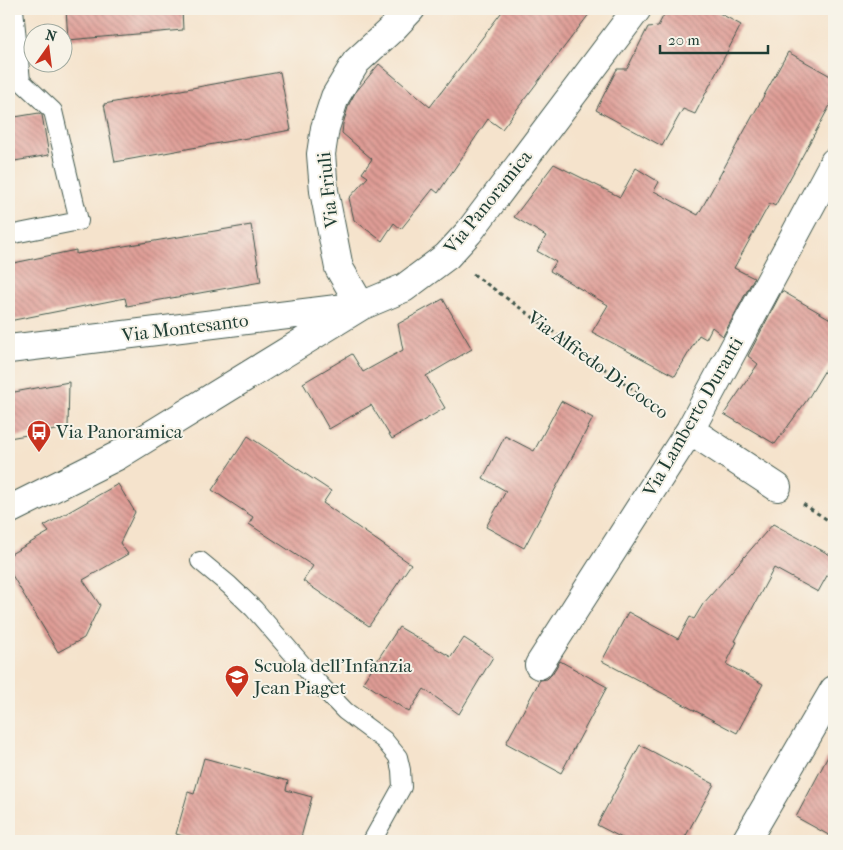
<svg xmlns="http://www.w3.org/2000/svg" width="843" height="850" font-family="'IM FELL French Canon',serif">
<defs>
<pattern id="building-back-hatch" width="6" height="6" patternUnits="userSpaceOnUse" patternTransform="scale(1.25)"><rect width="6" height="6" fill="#df9c95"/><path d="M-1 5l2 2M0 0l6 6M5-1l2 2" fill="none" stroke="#b4807a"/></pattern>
</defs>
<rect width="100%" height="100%" fill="#f7f3e8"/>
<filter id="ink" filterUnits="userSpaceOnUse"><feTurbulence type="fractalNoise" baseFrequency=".02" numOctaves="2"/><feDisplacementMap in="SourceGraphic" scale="10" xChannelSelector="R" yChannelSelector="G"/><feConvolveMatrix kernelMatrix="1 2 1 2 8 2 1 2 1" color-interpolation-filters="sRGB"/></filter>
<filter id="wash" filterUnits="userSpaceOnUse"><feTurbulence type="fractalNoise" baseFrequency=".0096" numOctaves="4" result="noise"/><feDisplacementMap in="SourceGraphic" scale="20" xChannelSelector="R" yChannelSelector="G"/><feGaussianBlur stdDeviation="1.12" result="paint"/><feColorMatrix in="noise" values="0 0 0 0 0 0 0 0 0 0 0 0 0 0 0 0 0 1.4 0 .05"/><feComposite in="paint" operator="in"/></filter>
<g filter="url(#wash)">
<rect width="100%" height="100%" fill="#f5e3cc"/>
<g id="blocks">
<path fill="url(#building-back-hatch)" d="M66 9H182L183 30 68 40Z
M504 9H593L502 129 488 119 438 193 433 189 401 229 394 223 382 241 354 220 349 198 368 177 362 173 372 159 342 133 343 124 349 104 355 93 379 64 430 107Z
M667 9H712L741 25 695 114 683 109 662 146 596 110 617 69H627L648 27 658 26Z
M788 52 834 78V98L775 206 770 203 734 268 754 278 723 336 712 327 706 339 699 335 675 376 592 332 608 305 550 271 556 262 537 251 546 236 514 217 554 164 620 197 636 168 659 182 654 191 698 215Z
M280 72 291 130 115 162 104 104Z
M39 113 42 115 49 155 9 162V118Z
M251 225 261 282 127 306 125 298 9 321V264L76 250V254Z
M782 291 834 321V355L807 400 775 444 724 414 758 364 748 356Z
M443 299 472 349 426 376 445 408 392 439 371 405 329 429 303 383 352 354 363 372 403 350 398 324Z
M69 382 68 428 9 438V393Z
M561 401 593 418 524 548 486 527 506 491 483 478 505 436 534 451Z
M248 436 331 491 323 503 411 564 369 626 303 581 313 566 249 524 253 517 212 490Z
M118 484 135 512 120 543 128 554 83 580 100 605 84 638 58 652 9 570V555L49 532 44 526Z
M773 524 834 557V563L818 592 774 568 735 641 737 642 726 664 763 684 737 733 602 661 628 612 678 639 690 617 694 619 703 604Z
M399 627 451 657 464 638 493 657 459 714 424 689 409 712 363 682Z
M560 661 607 687 561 773 506 743 540 680 547 679 552 674Z
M640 745 714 784 683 841H628L597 825Z
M834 745V838L796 817Z
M204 758 288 781 286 790 312 797 300 841H201L176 834 188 792 194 794Z"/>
</g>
</g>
<g filter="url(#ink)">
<use href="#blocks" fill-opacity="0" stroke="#3f564b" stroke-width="1"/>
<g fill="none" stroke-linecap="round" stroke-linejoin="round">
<defs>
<path id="service" d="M9 235 79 221 53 111 21 81 14 9
M200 561 229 585 254 609 319 684 345 711 384 740 398 757 401 770 402 787 372 841"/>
<path id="minor" d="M9 349 361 306 339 268 324 191 321 154 325 128 335 97 356 62 394 27 411 9
M690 430 777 487
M9 510 117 456 361 306 404 288 447 256 469 232 637 9
M539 665 690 430 834 162
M746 841 834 690"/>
</defs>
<use href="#service" stroke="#3f564b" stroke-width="20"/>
<use href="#minor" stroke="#3f564b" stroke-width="30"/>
<path stroke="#3f564b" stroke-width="3" stroke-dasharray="4 4" stroke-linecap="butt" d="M473 274 663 411
M803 504 834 524"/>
<use href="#service" stroke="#fff" stroke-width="18"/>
<use href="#minor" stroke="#fff" stroke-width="28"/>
</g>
</g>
<defs>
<symbol id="bus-pin" viewBox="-11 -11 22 30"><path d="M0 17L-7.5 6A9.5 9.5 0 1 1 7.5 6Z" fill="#c8321e" stroke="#f7f3e8"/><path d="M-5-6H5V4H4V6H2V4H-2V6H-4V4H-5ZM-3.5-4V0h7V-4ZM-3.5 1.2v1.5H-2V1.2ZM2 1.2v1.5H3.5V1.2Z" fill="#fff"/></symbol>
<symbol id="school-pin" viewBox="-11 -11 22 30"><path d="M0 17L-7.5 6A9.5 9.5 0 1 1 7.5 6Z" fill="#c8321e" stroke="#f7f3e8"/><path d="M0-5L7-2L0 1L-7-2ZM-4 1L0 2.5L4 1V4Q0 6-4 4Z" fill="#fff"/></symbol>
</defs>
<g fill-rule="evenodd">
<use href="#bus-pin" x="25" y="418" width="28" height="38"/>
<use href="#school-pin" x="223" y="663" width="28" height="38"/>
</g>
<g text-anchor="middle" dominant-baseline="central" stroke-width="4" stroke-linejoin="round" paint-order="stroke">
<g font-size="19" fill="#1f3d34" stroke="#f7f3e8">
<text transform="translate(328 190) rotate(-96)">Via Friuli</text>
<text transform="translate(488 202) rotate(-51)">Via Panoramica</text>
<text transform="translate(185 328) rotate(-7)">Via Montesanto</text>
<text transform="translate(598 365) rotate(36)">Via Alfredo Di Cocco</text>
<text transform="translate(693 417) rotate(-60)">Via Lamberto Duranti</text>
</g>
<g font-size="19" fill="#1f3d34" stroke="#f7f3e8" text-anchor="start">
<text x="56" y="432">Via Panoramica</text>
<text x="254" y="666">Scuola dell'Infanzia<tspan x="254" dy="22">Jean Piaget</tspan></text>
</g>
</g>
<rect width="843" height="850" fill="none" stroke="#f7f3e8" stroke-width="30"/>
<g transform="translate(48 48) rotate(14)"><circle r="24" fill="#f7f3e8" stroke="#a1aaa0"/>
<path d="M0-4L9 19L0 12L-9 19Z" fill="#c8321e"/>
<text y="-8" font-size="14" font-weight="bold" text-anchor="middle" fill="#1f3d34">N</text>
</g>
<path d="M660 45v8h108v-8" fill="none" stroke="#1f3d34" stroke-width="2.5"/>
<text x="668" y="45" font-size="15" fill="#1f3d34" stroke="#f7f3e8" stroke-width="4" paint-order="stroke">20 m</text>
</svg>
